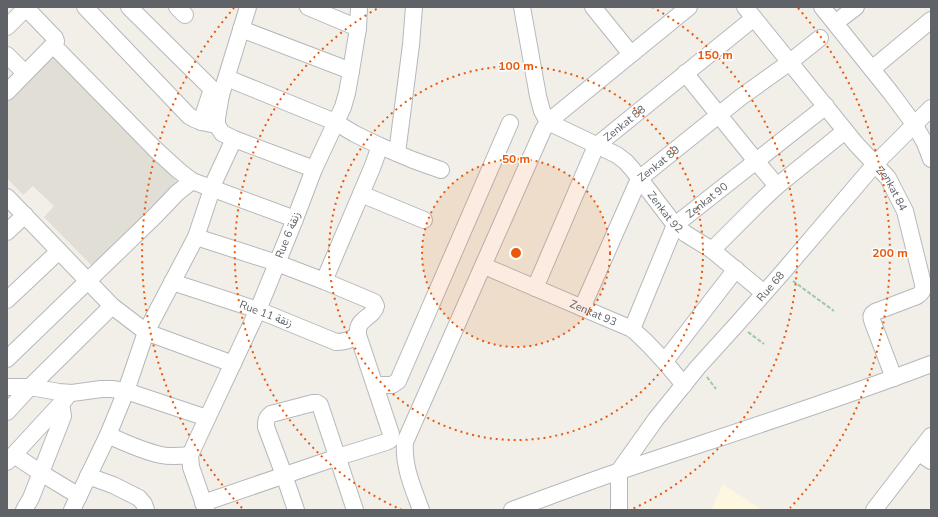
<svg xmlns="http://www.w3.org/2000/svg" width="938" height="517" font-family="'Nunito Sans','Noto Sans Arabic',sans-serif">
<rect width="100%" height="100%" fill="#f1efe8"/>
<path fill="#fef7e0" d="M723 484 762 510H711Z"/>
<path fill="#e1ded6" d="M52 51 180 185 93 267 44 217 54 206 33 186 23 195 7 178V96Z"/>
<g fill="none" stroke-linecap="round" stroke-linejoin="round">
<defs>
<g id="minor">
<path d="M85 7 189 116C198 122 206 123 217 125"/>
<path d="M129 7 212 89 221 95"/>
<path d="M177 7 185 15"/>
<path d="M248 7 221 95 217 118V125L222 133 234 139 314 169"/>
<path d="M308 7 358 28"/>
<path id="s1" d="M522 7 538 96 542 111 548 122 617 155 626 162 633 170 675 225 686 234 712 250 764 293"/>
<path d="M593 7 631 54"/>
<path id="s2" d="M745 7 856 144 888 178 905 211 923 284C924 290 922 293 917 296L875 312C870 315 871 318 873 323L894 378"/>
<path d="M822 7 891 93 914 124 925 143 931 159"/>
<path d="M835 23 856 7"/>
<path d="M7 27 27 7"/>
<path d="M241 29 351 71"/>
<path d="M53 45 155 149 178 170 192 181 295 219"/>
<path d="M7 55 25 73"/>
<path d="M872 69 931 20"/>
<path d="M685 73 756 161 777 186"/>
<path d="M227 78 335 122 355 134 380 146 413 160 441 170"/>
<path d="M7 92 53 45 56 41 55 38 26 8"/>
<path d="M201 122 212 89"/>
<path d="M397 153 411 45 414 7"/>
<path d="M361 194 424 220"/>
<path d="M7 197 112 306 146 332 233 364"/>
<path d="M7 232 25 215"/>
<path d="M196 237 277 263 324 281 374 302 376 306C374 316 360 318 358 329 358 331 358 333 358 335L391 434 390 440 386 442 338 457 203 503"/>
<path d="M712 250 758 204 777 186 845 131"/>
<path id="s3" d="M484 266 632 329C652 346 667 364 684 385"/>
<path d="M324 281 372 168 380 146"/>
<path d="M172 282 258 310 336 342C345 342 350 340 358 335"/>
<path id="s4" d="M535 288 596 146 754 18"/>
<path d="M7 300 59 251"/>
<path id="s5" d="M582 308 639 179 741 97 790 62 820 38"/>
<path id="s6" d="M632 329 675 225 826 106"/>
<path d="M7 359 155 216 177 193 192 181"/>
<path d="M665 361 736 269"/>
<path d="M375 385H392L398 381 510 123"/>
<path d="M7 387H30L59 392 72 393 101 389H112L126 391 207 418"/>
<path d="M7 412 30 387 112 306"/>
<path d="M108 435C125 443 143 451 161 455 171 457 181 456 190 455"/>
<path d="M918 452 931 461"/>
<path d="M14 455 41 473 79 496"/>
<path d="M190 455 258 310 295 219 314 169 343 107 347 93 351 71 358 28 359 7"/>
<path d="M190 455 191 467 206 510"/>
<path d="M7 462 66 398"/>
<path d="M88 476 113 485 139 498 144 504 146 510"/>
<path d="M24 510 31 498 60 424 63 416 61 403"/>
<path d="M72 510 108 435 126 391 146 332 196 237 215 180 234 139"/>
<path d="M296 510 284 475 266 427C266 421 266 418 271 414L313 403H317L320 405 355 510"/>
<path d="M421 510C413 488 403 466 405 442L543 130 548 122 689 7"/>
<path d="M512 510C548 497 584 483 620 471 724 436 829 403 931 364"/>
<path id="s7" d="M619 510V471L656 419 698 367 737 324 782 273 875 164 931 108"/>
<path d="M874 510 931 436"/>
</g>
</defs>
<use href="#minor" stroke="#b5b8bc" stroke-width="18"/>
<path stroke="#9cc7a9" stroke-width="2" stroke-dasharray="4 2" stroke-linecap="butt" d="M793 281 834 311
M748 332 764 344
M707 377 716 389"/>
<use href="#minor" stroke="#fff" stroke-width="16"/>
</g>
<circle cx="516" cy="253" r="94" fill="#e8590c" fill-opacity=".12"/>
<g fill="none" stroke="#e8590c" stroke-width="2" stroke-dasharray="2 4">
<circle cx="516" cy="253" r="94"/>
<circle cx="516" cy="253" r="187"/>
<path d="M402 510A281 281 0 0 1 380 7M652 7A281 281 0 0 1 630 510"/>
<path d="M242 508A374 374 0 0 1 234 8M798 8A374 374 0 0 1 790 508"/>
</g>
<g text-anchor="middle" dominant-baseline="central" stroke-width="3" stroke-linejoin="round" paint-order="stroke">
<g font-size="11" fill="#5f6368" stroke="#fff">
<text stroke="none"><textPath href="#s4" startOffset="191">Zenkat 88</textPath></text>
<text stroke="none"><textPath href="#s5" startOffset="166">Zenkat 89</textPath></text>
<text stroke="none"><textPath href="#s2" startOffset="234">Zenkat 84</textPath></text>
<text stroke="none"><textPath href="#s6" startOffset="153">Zenkat 90</textPath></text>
<text stroke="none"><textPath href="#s1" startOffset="270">Zenkat 92</textPath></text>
<text transform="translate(288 235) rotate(-68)">Rue 6 زنقة</text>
<text stroke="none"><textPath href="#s7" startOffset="278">Rue 68</textPath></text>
<text stroke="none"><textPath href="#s3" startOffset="119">Zenkat 93</textPath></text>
<text transform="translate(266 314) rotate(21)">Rue 11 زنقة</text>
</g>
</g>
<circle cx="516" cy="253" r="6" fill="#e8590c" stroke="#fff" stroke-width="2"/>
<g font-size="12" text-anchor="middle" font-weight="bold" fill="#e8590c" stroke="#fff" stroke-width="3" stroke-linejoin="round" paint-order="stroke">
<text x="715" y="59">150 m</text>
<text x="516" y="70">100 m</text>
<text x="516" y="163">50 m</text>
<text x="890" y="257">200 m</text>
</g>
<rect width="938" height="517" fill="none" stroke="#5f6368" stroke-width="16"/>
</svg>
